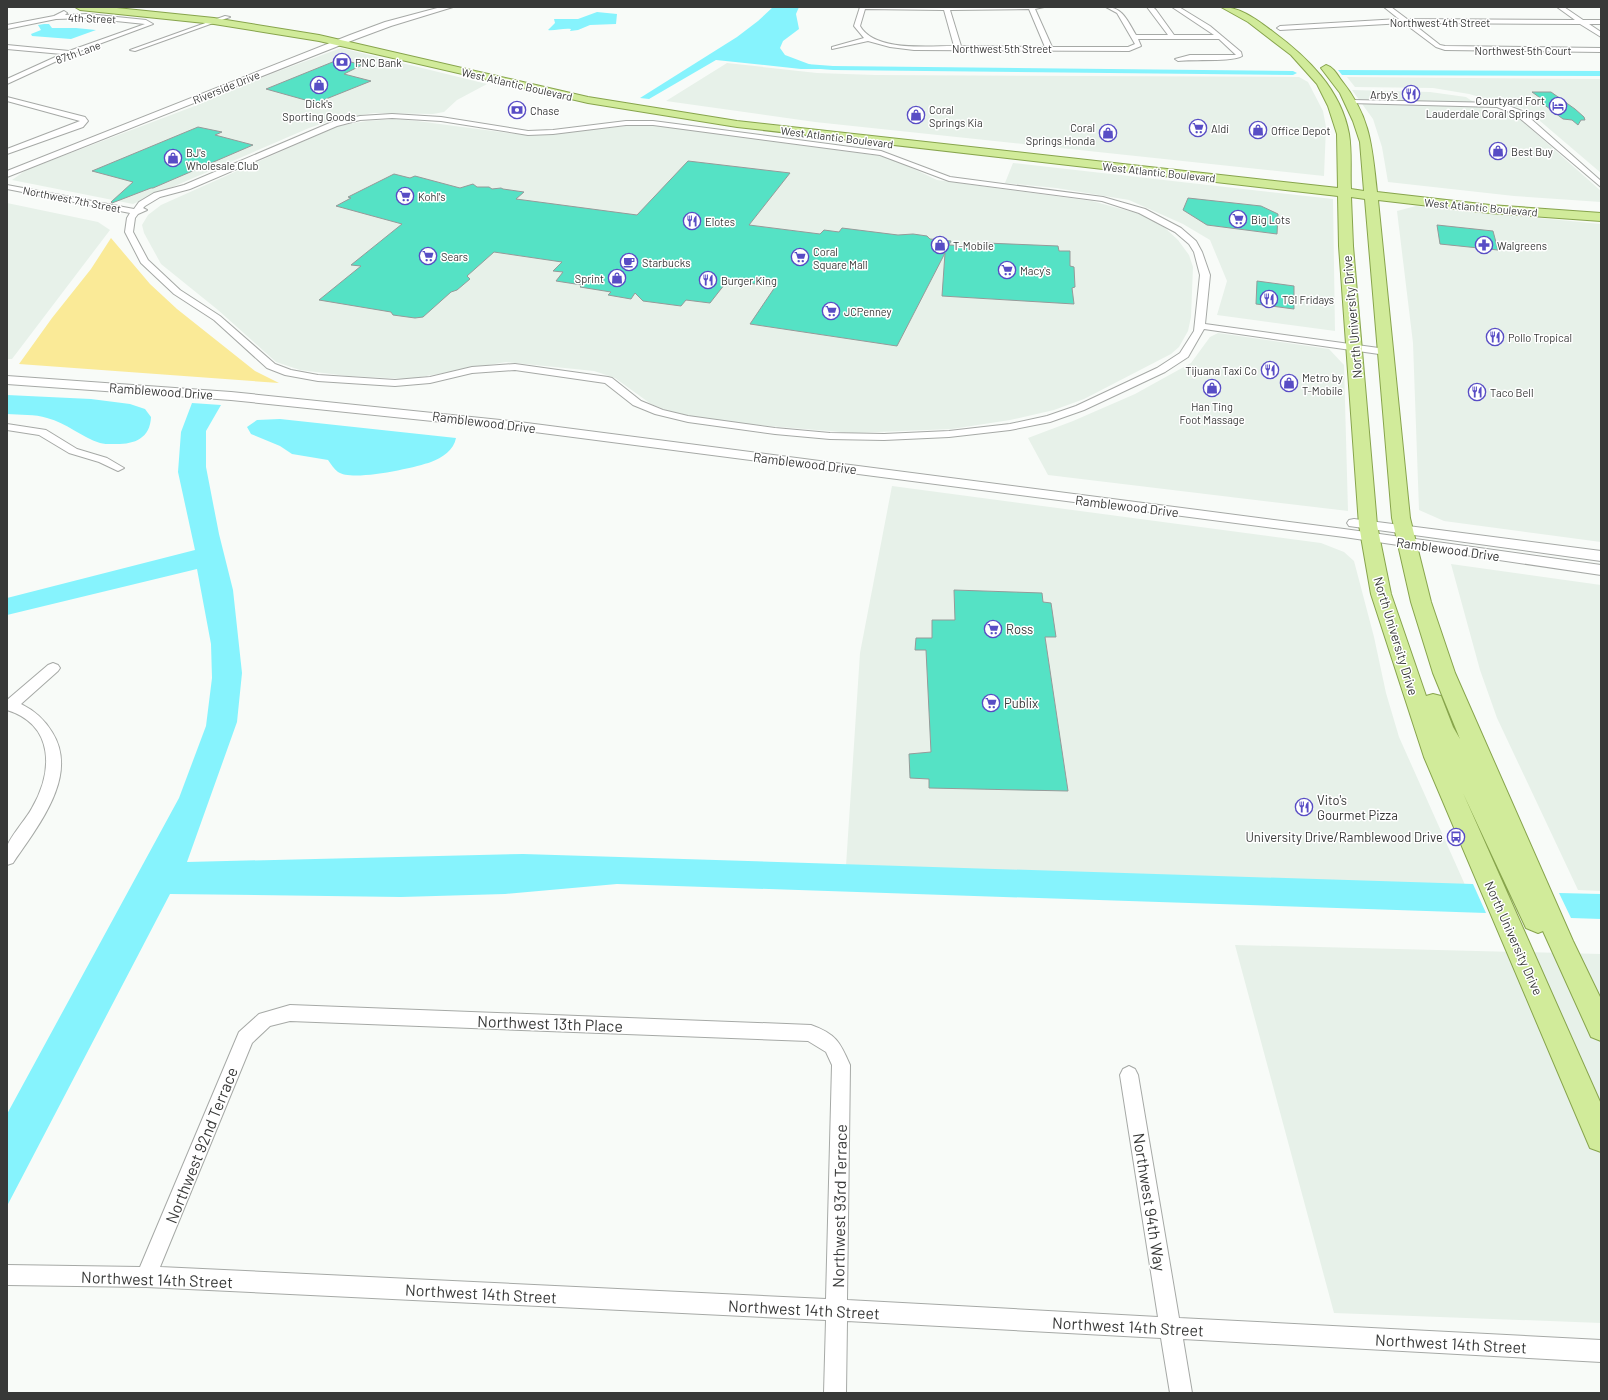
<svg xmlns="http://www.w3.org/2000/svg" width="1608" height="1400" font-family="Barlow,sans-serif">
<rect width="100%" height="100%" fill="#f8fbf8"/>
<path fill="#e7f1e9" d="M341 48 487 84 457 100 444 112 433 114 374 113 339 118 309 128 133 204 12 180 26 170 200 104 271 74Z
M727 63 817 73 875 75 1299 77 1308 82 1323 111 1326 127 1324 176 815 122 666 101Z
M1347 77 1601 79V173L1533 115 1522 108 1487 102 1480 97 1469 94 1433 88 1355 87Z
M1352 90 1430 92 1466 97 1484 109 1514 114 1601 191V202L1514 196 1388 182 1382 147 1373 119Z
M396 119 417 121 515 134 541 135 635 125 659 126 874 155 891 158 937 180 1092 201 1140 214 1164 227 1178 240 1189 255 1193 267 1191 317 1188 331 1179 347 1171 354 1084 399 1054 410 1010 420 952 429 853 433 745 424 677 414 651 404 615 378 594 371 506 362 409 379 347 376 300 370 276 362 218 310 161 264 144 233 142 225 148 215 161 205 338 126 367 121Z
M1013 163 1333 199 1335 331 1217 315 1227 281 1210 240 1183 224 1129 200 1056 188 1005 183Z
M7 203 98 222 110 230 12 359H7Z
M1416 206 1601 224V542L1444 521 1419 510 1413 343 1397 211Z
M1218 333 1329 349 1344 365 1348 511 1048 475 1028 438 1073 421 1135 394 1191 363 1210 337Z
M892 486 1321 543 1344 552 1354 561 1374 637 1386 693 1399 737 1466 887 846 866 860 653Z
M1451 564 1601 585V891L1578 890 1497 718 1480 670Z
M1235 945 1601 954V1323L1334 1313Z"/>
<path fill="#faea97" d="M111 238 150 284 177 309 255 371 279 383 19 364 52 318 91 269Z"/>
<path fill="#86f3fd" d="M773 7H799L796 14 799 29 783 41 780 48 785 55 822 69H801L716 60 649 99 640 98 737 37 758 21Z
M597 12 617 14 616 24 590 25 578 30 570 31 571 29C563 28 554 31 548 30L555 23 554 19H578Z
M44 24H49L52 28H76L96 30 71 39 32 36 31 34 41 30 38 25Z
M1338 70 1601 71V76L1342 75Z
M7 395 91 399 130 404 145 409 151 417C150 440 132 445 112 444 108 444 103 444 100 443 81 437 67 423 47 418 35 414 20 415 7 414Z
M192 403 221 405 206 431V467L219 534 233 590 242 673 237 722 187 862 523 854 1473 884 1486 913 617 884 505 894 401 897 170 894 7 1206V1114L179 798 206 726 212 678 211 644 197 569 7 615V598L195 550 178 472 181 432Z
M280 419 456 438C454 450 442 458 431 462 414 468 352 482 338 472 334 469 331 464 328 460L292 454 280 446 251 434 247 427 257 420Z
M1559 893 1601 894V919L1571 918Z"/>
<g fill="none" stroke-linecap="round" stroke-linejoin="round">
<path fill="#86f3fd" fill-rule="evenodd" d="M793 63 833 66 1293 71 1297 73 1293 75 833 70 796 67 792 65Z"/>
</g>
<path fill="#55e2c5" stroke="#969a99" d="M340 59 362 65 344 74 371 81 316 103 266 89Z
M1532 92H1551L1575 109 1584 117 1585 120H1581L1578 125 1572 120 1563 119 1538 100H1543Z
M198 127 222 132 215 135 253 145 153 188H151L112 203 111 202 133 182 92 171Z
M688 161 790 173 749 225 820 234 824 230 839 232 842 228 898 235 913 234 927 236 930 239 951 241 949 245 985 247 986 243 1058 246 1059 251H1070V266L1074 267 1075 287 1072 288 1074 304 942 296 945 253 897 346 750 324 775 287 728 280 710 303 686 300 681 306 643 301 635 293 631 299 608 295 611 292 580 287 582 285 556 281 563 272 553 271 562 262 494 252 467 276 470 279 457 290 451 292 423 317 415 318 393 315 391 312 319 300 361 266 351 265 402 224 336 206 351 198 348 197 394 174 410 178 415 176 460 188 473 184 477 187H489L492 189 501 188 503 189 524 192 516 199 637 215Z
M1188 198 1261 206 1278 214 1277 234 1207 225 1183 210Z
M1437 225 1493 231 1498 250 1440 244Z
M1257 281 1294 286V309L1256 304Z
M954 590 1042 593 1043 602 1051 603 1056 637H1045L1068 791 929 788V779L910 778 909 754 931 752 926 650H915L916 638H932V620H955Z"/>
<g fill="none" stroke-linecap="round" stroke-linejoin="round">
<defs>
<path id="minor" d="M860 7H1044L1035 9 1052 47H1128L1135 44 1117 13 1106 7C1123 7 1128 22 1136 35H1168L1147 7H1153L1156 10 1174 35H1214L1172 7H1179L1210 26 1241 52 1242 56C1234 62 1192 59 1178 61L1175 59 1190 55H1236L1219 39H1138L1141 46 1129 51 914 50 890 47 868 41 832 49V47L864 38 854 26ZM865 9 944 10 954 46C928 46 875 52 860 26ZM1029 9 1045 47 961 46 950 10Z
M1384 7H1391L1407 19 1575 20 1557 7H1564L1583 20H1601V24H1589L1601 32V37L1580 24 1412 23 1440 45 1445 46 1601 48V52L1445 50 1436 47 1404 23 1280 30 1277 28 1280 26 1399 19Z
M64 11 67 13 65 15 87 14 146 20 153 24 72 54 7 84V79L62 54 7 49V45L69 51 145 24 87 18 56 19 7 29V25L54 16Z
M225 16 230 17 135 51 130 50Z
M7 97 85 117 88 121 83 127 7 154V149L80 121 7 101Z
M1352 100 1501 103 1522 111 1601 181V187L1516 115 1497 107 1350 103V101Z
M392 114 441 117 528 131 553 130 626 121H653L881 151 950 177 1103 197 1145 209 1181 228 1196 241 1202 252 1210 275 1205 324 1386 349 1391 352 1386 355 1204 329 1188 357 1165 372 1084 410 1050 422 1010 430 949 437 884 440 830 439 775 434 688 422 655 414 633 405 605 383 515 370 472 373 430 383 395 386 318 381 285 375 267 368 214 320 174 294 141 263 125 232 127 218 130 213 7 189V185L134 209 139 202 154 193 184 185 332 122 360 116ZM392 118 441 121 528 135 553 134 626 125H653L880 155 949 181 1102 201 1139 213 1175 232 1189 244 1194 252 1200 275 1194 331 1180 353 1157 368 1076 406 1047 416 1010 424 949 431 884 434 830 433 775 428 688 416 663 410 641 401 612 378 608 377 515 364 472 367 430 377 395 380 318 375 291 370 275 364 220 316 180 290 148 260 133 232 135 218 138 214 147 210 143 208 145 206 160 197 190 189 337 126 360 120Z
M7 424 46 430 77 449 107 458 124 468 118 471 99 462 69 453 39 435 7 430Z
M53 663 58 665 60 668 58 671 21 704C35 711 44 719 52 732 80 776 37 827 13 863L7 865C7 860 6 852 7 847 9 838 27 818 32 808 53 772 55 725 7 710V700L48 665Z
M290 1005 811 1025C836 1034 840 1042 850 1065L847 1300 1158 1317 1120 1075 1123 1069 1129 1066 1135 1069 1138 1075 1179 1318 1601 1340V1362L1183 1339 1192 1393H1170L1161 1338 847 1321 846 1393H824L826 1320 146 1287 7 1285V1265L140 1267 239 1032 259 1014ZM290 1021 808 1041 826 1052 832 1065 826 1299 160 1267 252 1043 270 1026Z"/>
<path id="tertiary" d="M441 7H453L391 26 356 39 7 177V171L350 35 385 22Z
M7 376 231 392 519 422 1344 529 1601 565V575L1344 537 519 430 231 400 7 384Z
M1354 519 1601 551V561L1349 526 1347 523 1349 520Z"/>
<path id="primary" d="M75 7H107L214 18 319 35 588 97 737 121 1338 188 1337 134 1328 106 1317 84 1291 55 1248 22 1221 7C1241 7 1257 20 1272 31 1307 57 1341 89 1349 134 1352 152 1350 172 1351 189L1364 191 1360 142 1353 121 1340 93 1321 68 1326 65C1333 67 1337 74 1341 80 1371 117 1372 147 1377 192L1490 205 1601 213V221L1490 213 1378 200 1410 518 1431 602 1455 673 1573 941 1601 999V1041L1591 1037 1543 931 1538 933 1526 928 1463 793 1601 1104V1152L1590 1148 1424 757 1371 594 1359 525 1339 246 1338 196 737 127 588 103 319 41 214 24 80 10ZM1351 197 1365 199 1392 518 1411 602 1433 673 1460 739 1453 727 1441 696 1433 694 1426 696 1391 594 1377 525 1353 246Z"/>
</defs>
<use href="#minor" stroke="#a6a9a6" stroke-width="2"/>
<use href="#tertiary" stroke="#a6a9a6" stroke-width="2"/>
<use href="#primary" stroke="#87a44c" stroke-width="2"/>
<use href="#minor" fill="#fff" fill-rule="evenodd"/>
<use href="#tertiary" fill="#fff" fill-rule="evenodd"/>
<use href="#primary" fill="#d1eb9a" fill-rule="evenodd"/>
</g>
<defs>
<symbol id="bank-ring" viewBox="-11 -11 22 22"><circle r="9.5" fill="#fff" stroke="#584dc5" stroke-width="1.5"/><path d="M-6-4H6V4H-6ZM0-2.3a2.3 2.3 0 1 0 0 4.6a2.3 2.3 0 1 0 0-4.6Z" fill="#584dc5"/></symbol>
<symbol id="shop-ring" viewBox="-11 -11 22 22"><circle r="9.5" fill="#fff" stroke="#584dc5" stroke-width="1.5"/><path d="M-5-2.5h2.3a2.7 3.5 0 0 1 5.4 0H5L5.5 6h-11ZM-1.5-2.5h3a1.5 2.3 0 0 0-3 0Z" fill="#584dc5"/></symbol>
<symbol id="restaurant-ring" viewBox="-11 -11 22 22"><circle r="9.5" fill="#fff" stroke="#584dc5" stroke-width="1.5"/><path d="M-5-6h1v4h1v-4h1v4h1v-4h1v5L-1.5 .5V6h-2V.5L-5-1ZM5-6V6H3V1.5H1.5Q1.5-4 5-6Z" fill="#584dc5"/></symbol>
<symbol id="hotel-ring" viewBox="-11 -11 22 22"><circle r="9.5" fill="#fff" stroke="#584dc5" stroke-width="1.5"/><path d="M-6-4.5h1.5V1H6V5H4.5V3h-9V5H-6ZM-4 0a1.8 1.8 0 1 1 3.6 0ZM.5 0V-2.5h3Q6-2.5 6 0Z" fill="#584dc5"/></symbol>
<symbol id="supermarket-ring" viewBox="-11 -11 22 22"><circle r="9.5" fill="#fff" stroke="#584dc5" stroke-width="1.5"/><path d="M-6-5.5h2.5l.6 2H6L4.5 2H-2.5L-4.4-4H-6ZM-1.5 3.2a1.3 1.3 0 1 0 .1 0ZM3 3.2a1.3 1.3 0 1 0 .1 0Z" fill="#584dc5"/></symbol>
<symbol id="pharmacy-ring" viewBox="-11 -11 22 22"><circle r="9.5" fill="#fff" stroke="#584dc5" stroke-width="1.5"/><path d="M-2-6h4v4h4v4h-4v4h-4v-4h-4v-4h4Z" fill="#584dc5"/></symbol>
<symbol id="cafe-ring" viewBox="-11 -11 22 22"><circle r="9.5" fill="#fff" stroke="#584dc5" stroke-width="1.5"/><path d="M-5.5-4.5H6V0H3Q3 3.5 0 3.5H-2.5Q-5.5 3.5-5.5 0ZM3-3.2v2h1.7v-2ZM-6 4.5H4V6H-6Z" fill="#584dc5"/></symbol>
<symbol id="bus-ring" viewBox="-11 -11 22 22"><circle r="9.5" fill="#fff" stroke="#584dc5" stroke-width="1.5"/><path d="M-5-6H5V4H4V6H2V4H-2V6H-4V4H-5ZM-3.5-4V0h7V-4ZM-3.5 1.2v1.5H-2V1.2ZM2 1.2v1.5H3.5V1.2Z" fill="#584dc5"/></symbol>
</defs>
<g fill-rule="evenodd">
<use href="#bank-ring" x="332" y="52" width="20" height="20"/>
<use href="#shop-ring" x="309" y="75" width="20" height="20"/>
<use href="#restaurant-ring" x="1401" y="84" width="20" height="20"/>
<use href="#hotel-ring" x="1548" y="96" width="20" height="20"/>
<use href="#bank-ring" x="507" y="100" width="20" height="20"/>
<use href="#shop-ring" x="906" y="105" width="20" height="20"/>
<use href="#supermarket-ring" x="1188" y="118" width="20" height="20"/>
<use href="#shop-ring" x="1248" y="120" width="20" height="20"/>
<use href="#shop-ring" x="1098" y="123" width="20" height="20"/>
<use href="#shop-ring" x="1488" y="141" width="20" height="20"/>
<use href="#shop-ring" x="163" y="148" width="20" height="20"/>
<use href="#supermarket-ring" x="395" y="186" width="20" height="20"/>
<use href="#supermarket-ring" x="1228" y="209" width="20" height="20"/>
<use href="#restaurant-ring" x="682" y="211" width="20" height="20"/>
<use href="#shop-ring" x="930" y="235" width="20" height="20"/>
<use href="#pharmacy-ring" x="1474" y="235" width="20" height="20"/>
<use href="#supermarket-ring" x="418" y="246" width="20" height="20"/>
<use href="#supermarket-ring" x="790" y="247" width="20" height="20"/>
<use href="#cafe-ring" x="619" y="252" width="20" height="20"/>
<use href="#supermarket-ring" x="997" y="260" width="20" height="20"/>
<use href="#shop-ring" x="607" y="268" width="20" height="20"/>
<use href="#restaurant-ring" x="698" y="270" width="20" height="20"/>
<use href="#restaurant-ring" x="1259" y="289" width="20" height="20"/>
<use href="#supermarket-ring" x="821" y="301" width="20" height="20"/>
<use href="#restaurant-ring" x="1485" y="327" width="20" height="20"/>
<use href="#restaurant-ring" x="1260" y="360" width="20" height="20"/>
<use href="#shop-ring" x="1279" y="373" width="20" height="20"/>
<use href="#shop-ring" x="1202" y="378" width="20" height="20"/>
<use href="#restaurant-ring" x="1467" y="382" width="20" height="20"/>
<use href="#supermarket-ring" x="983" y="619" width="20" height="20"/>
<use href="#supermarket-ring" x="981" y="693" width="20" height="20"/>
<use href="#restaurant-ring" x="1294" y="797" width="20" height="20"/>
<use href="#bus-ring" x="1446" y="827" width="20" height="20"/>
</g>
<g text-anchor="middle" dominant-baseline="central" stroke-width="3" stroke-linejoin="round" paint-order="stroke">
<g font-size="11" fill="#383938" stroke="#fff">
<text transform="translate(92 18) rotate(2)">4th Street</text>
<text x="1440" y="22">Northwest 4th Street</text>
<text x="1002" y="48">Northwest 5th Street</text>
<text x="1523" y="50">Northwest 5th Court</text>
<text transform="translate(78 52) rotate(-20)">87th Lane</text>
<text transform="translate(517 84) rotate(13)">West Atlantic Boulevard</text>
<text transform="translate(226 87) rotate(-22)">Riverside Drive</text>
<text transform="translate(837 137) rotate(7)">West Atlantic Boulevard</text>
<text transform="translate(1159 172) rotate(6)">West Atlantic Boulevard</text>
<text transform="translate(72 199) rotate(11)">Northwest 7th Street</text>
<text transform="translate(1481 207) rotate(5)">West Atlantic Boulevard</text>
</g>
<g font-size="11" fill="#383938" stroke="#fff" text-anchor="start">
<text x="355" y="62">PNC Bank</text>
<text x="1398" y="94" text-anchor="end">Arby's</text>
<text x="1545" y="100" text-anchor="end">Courtyard Fort<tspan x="1545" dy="13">Lauderdale Coral Springs</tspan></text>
<text x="319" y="103" text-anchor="middle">Dick's<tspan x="319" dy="13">Sporting Goods</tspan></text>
<text x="929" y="109">Coral<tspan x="929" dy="13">Springs Kia</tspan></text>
<text x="530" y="110">Chase</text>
<text x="1095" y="127" text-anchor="end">Coral<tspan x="1095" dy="13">Springs Honda</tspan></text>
<text x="1211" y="128">Aldi</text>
<text x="1271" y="130">Office Depot</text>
<text x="1511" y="151">Best Buy</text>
<text x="186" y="152">BJ's<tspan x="186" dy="13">Wholesale Club</tspan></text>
<text x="418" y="196">Kohl's</text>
<text x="1251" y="219">Big Lots</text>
<text x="705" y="221">Elotes</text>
<text x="953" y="245">T-Mobile</text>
<text x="1497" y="245">Walgreens</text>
<text x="813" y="251">Coral<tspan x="813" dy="13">Square Mall</tspan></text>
<text x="441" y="256">Sears</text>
<text x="642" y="262">Starbucks</text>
<text x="1020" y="270">Macy's</text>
<text x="604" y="278" text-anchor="end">Sprint</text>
<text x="721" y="280">Burger King</text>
<text x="1282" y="299">TGI Fridays</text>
<text x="844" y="311">JCPenney</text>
<text x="1508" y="337">Pollo Tropical</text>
<text x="1257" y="370" text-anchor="end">Tijuana Taxi Co</text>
<text x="1302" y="377">Metro by<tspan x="1302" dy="13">T-Mobile</tspan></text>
<text x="1490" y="392">Taco Bell</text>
<text x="1212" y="406" text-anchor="middle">Han Ting<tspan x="1212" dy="13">Foot Massage</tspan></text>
</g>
<g font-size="13" fill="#383938" stroke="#fff">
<text transform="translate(1352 317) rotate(-95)">North University Drive</text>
<text transform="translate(161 391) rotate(4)">Ramblewood Drive</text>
<text transform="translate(484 422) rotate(7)">Ramblewood Drive</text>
<text transform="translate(805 463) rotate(7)">Ramblewood Drive</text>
<text transform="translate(1127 506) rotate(7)">Ramblewood Drive</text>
<text transform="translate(1448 549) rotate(8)">Ramblewood Drive</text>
<text transform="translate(1396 636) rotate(73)">North University Drive</text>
<text transform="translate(1514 938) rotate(66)">North University Drive</text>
</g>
<g font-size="13" fill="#383938" stroke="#fff" text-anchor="start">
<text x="1006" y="629">Ross</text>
<text x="1004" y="703">Publix</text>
<text x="1317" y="800">Vito's<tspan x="1317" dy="15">Gourmet Pizza</tspan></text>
<text x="1443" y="837" text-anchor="end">University Drive/Ramblewood Drive</text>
</g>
<g font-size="16" fill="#383938" stroke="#fff">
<text transform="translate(550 1023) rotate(2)">Northwest 13th Place</text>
<text transform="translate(201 1145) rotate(-68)">Northwest 92nd Terrace</text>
<text transform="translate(1150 1202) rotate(81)">Northwest 94th Way</text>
<text transform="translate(839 1206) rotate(-89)">Northwest 93rd Terrace</text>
<text transform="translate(157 1279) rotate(2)">Northwest 14th Street</text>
<text transform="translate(481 1293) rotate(3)">Northwest 14th Street</text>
<text transform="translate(804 1309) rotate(3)">Northwest 14th Street</text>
<text transform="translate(1128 1326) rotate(3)">Northwest 14th Street</text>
<text transform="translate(1451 1343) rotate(3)">Northwest 14th Street</text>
</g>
</g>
<rect width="1608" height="1400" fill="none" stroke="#383938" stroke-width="16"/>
</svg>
